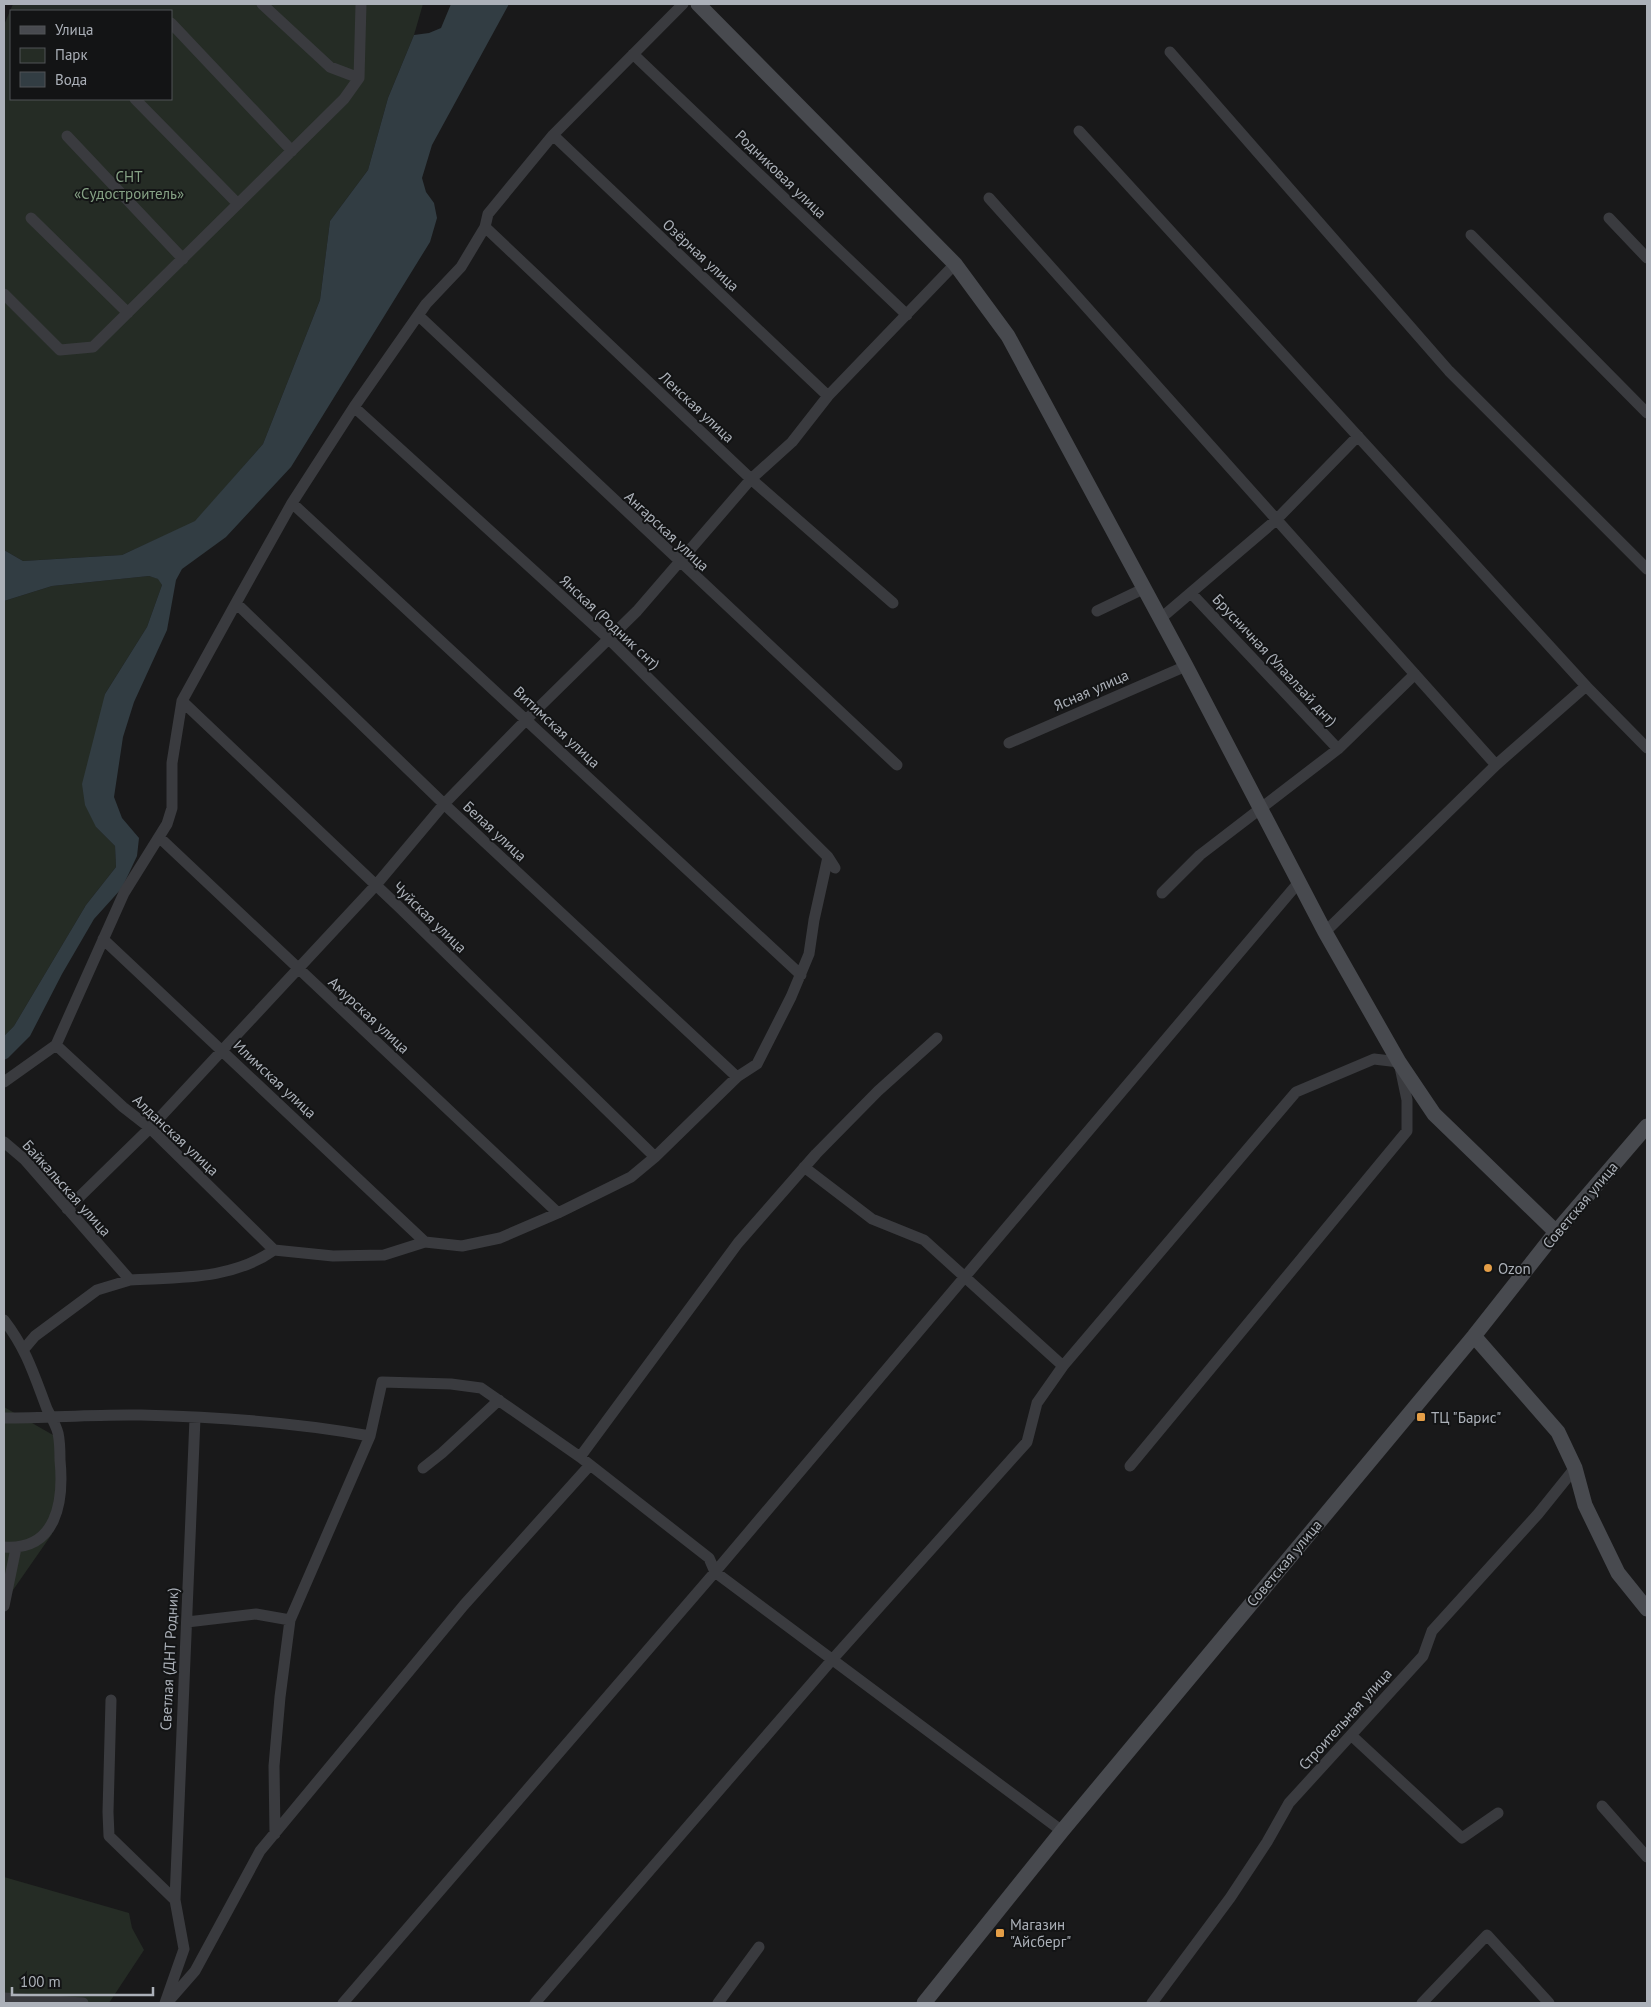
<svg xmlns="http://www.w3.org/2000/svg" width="1651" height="2007" font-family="'PT Sans',sans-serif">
<rect width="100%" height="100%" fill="#19191a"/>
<path fill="#252c25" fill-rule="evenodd" d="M13 4H423L414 35 388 98 368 170 330 221 320 300 263 444 195 522 122 555 23 561 4 550V25ZM11 11H171V99H11Z
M149 576 159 579 162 585 147 627 105 694 96 827 115 846 116 867 86 905 14 1026 4 1036V601L52 586Z
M4 1407 60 1439 52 1534 4 1603Z
M4 1877 129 1913 132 1928 144 1950 109 2003H4Z"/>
<path fill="#323d43" d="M451 4H509L432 145 422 178 426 192 434 203 437 218 430 242 291 467 226 537 182 569 176 580 167 630 134 702 123 737 114 797 122 818 139 838 137 856 122 888 94 919 62 974 30 1036 8 1058 4 1060V1036L14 1026 86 905 116 867 115 846 96 827 85 805 82 784 105 694 147 627 162 585 158 579 149 576 52 586 4 601V550L23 561 122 555 195 521 263 444 320 300 330 221 368 170 388 98 414 35 429 33 441 28Z"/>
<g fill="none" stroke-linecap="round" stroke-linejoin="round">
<path stroke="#3a3b3f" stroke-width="11" d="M262 4 330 67 359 78
M171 23 292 151
M1170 52 1449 371 1647 569
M633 54 907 315
M135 99 238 204
M1079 131 1586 686 1647 748
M553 135 828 396
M67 136 183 259
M989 198 1496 765
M31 218 128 313
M1609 218 1647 258
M485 227 751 479 893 603
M1471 235 1647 413
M4 294 60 350 93 347 344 99 359 78 361 4
M419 316 897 765
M354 407 610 640 828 857 835 868
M292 503 801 975
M1191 593 1338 749
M236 603 444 804 737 1077
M1097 611 1143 589
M1160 619 1276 520 1358 436
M182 701 399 907 655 1157
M1009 743 1186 666
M160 838 558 1213
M1162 893 1200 855 1338 749 1415 674
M1325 932 1496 765 1586 686
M103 939 425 1242
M56 1045 123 1107 150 1128 274 1250
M4 1082 56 1045 124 893 167 824 172 808V763L182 701 236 603 292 503 354 407 426 304 461 267 485 227 488 214 553 135 683 4
M4 1142 24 1159 130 1280 97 1290 35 1336 24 1349
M804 1167 872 1219 924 1240 1063 1366
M67 1209 150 1128 376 885 444 804 527 719 637 611 751 479 792 442 828 396 955 264
M130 1280C179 1277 232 1280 274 1250L333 1256 384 1255 425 1242 462 1246 500 1238 558 1213 631 1177 655 1157 737 1077 757 1064 791 997 809 954 814 920 828 857
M4 1320C27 1350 34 1375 47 1409 51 1417 56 1425 58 1433 60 1442 60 1452 60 1460 64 1501 57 1551 4 1547
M4 1418C50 1418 96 1414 141 1415 218 1417 295 1422 370 1436
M580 1457 738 1243 816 1154 878 1091 937 1038
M423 1468 442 1453 499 1400
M4 1606 16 1548
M187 1622 256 1614 290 1620
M111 1700 108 1812 109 1836 175 1900
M1351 1735 1462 1838 1498 1813
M1602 1806 1647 1857
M275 1834 274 1766 280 1697 290 1620 370 1436 382 1382 451 1384 481 1388 580 1457 709 1558 715 1572 1062 1831
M4 1998 83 2003
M165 2003 184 1949 175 1900 195 1418
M167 2003 195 1971 260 1851 464 1605 590 1465
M343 2003 715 1572 1299 882
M535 2003 831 1661 1027 1442 1037 1403 1063 1366 1296 1092 1374 1059 1399 1062 1407 1100V1131L1130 1466
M718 2003 759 1947
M1152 2003 1230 1898 1267 1842 1289 1803 1423 1656 1432 1631 1538 1514 1575 1468
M1422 2003 1487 1935 1549 2003"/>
<path stroke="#484a4f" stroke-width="15" d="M698 4 955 264 1008 336 1186 666 1325 932 1399 1062 1434 1114 1556 1232
M1474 1336 1558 1432 1575 1468 1585 1505 1618 1573 1647 1609
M924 2003 1062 1831 1474 1336 1556 1232 1647 1126"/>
</g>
<g fill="#e49e47" stroke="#131415" stroke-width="2">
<circle cx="1488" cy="1268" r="5"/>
<rect x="1416" y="1412" width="10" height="10" rx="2.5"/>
<rect x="995" y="1928" width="10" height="10" rx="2.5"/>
</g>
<g text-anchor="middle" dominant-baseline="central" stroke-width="4" stroke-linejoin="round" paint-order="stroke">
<g font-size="15" fill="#acb1b9" stroke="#131415">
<text transform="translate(781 174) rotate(44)">Родниковая улица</text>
<text transform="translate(701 255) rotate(43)">Озёрная улица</text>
<text transform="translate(697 407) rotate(43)">Ленская улица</text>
<text transform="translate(667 531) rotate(43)">Ангарская улица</text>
<text transform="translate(610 622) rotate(43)">Янская (Родник снт)</text>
<text transform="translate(1275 660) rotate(47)">Брусничная (Улаалзай днт)</text>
<text transform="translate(1091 690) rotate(-24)">Ясная улица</text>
<text transform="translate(557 727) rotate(43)">Витимская улица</text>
<text transform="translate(495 831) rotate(43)">Белая улица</text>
<text transform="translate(430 917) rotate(44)">Чуйская улица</text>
<text transform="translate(369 1015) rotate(43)">Амурская улица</text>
<text transform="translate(275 1079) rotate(43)">Илимская улица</text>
<text transform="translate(176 1135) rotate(43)">Алданская улица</text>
<text transform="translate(67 1188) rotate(48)">Байкальская улица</text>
<text transform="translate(1580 1205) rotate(-50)">Советская улица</text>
<text transform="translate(1284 1563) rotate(-50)">Советская улица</text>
<text transform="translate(169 1659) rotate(-87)">Светлая (ДНТ Родник)</text>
<text transform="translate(1345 1719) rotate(-48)">Строительная улица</text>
</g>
<g font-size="15" fill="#86a285" stroke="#131415">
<text x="129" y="176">СНТ<tspan x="129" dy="17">«Судостроитель»</tspan></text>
</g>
<g font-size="15" fill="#acb1b9" stroke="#131415" text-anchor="start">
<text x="1498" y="1268">Ozon</text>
<text x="1431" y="1417">ТЦ "Барис"</text>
<text x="1010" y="1924">Магазин<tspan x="1010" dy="17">"Айсберг"</tspan></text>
</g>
</g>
<rect width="1651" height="2007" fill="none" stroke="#acb1b9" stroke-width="10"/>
<rect x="10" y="10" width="162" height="90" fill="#131415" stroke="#505357"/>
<rect x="20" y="26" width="25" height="8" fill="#484a4f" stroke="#505357"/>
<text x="55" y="35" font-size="15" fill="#acb1b9">Улица</text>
<rect x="20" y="48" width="25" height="15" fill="#252c25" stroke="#505357"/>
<text x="55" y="60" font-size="15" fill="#acb1b9">Парк</text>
<rect x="20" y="72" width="25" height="15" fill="#323d43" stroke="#505357"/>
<text x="55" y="85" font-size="15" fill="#acb1b9">Вода</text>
<path d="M12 1987v8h141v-8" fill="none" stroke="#acb1b9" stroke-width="2.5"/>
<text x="20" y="1987" font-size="15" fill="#acb1b9" stroke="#131415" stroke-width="4" paint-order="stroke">100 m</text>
</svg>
